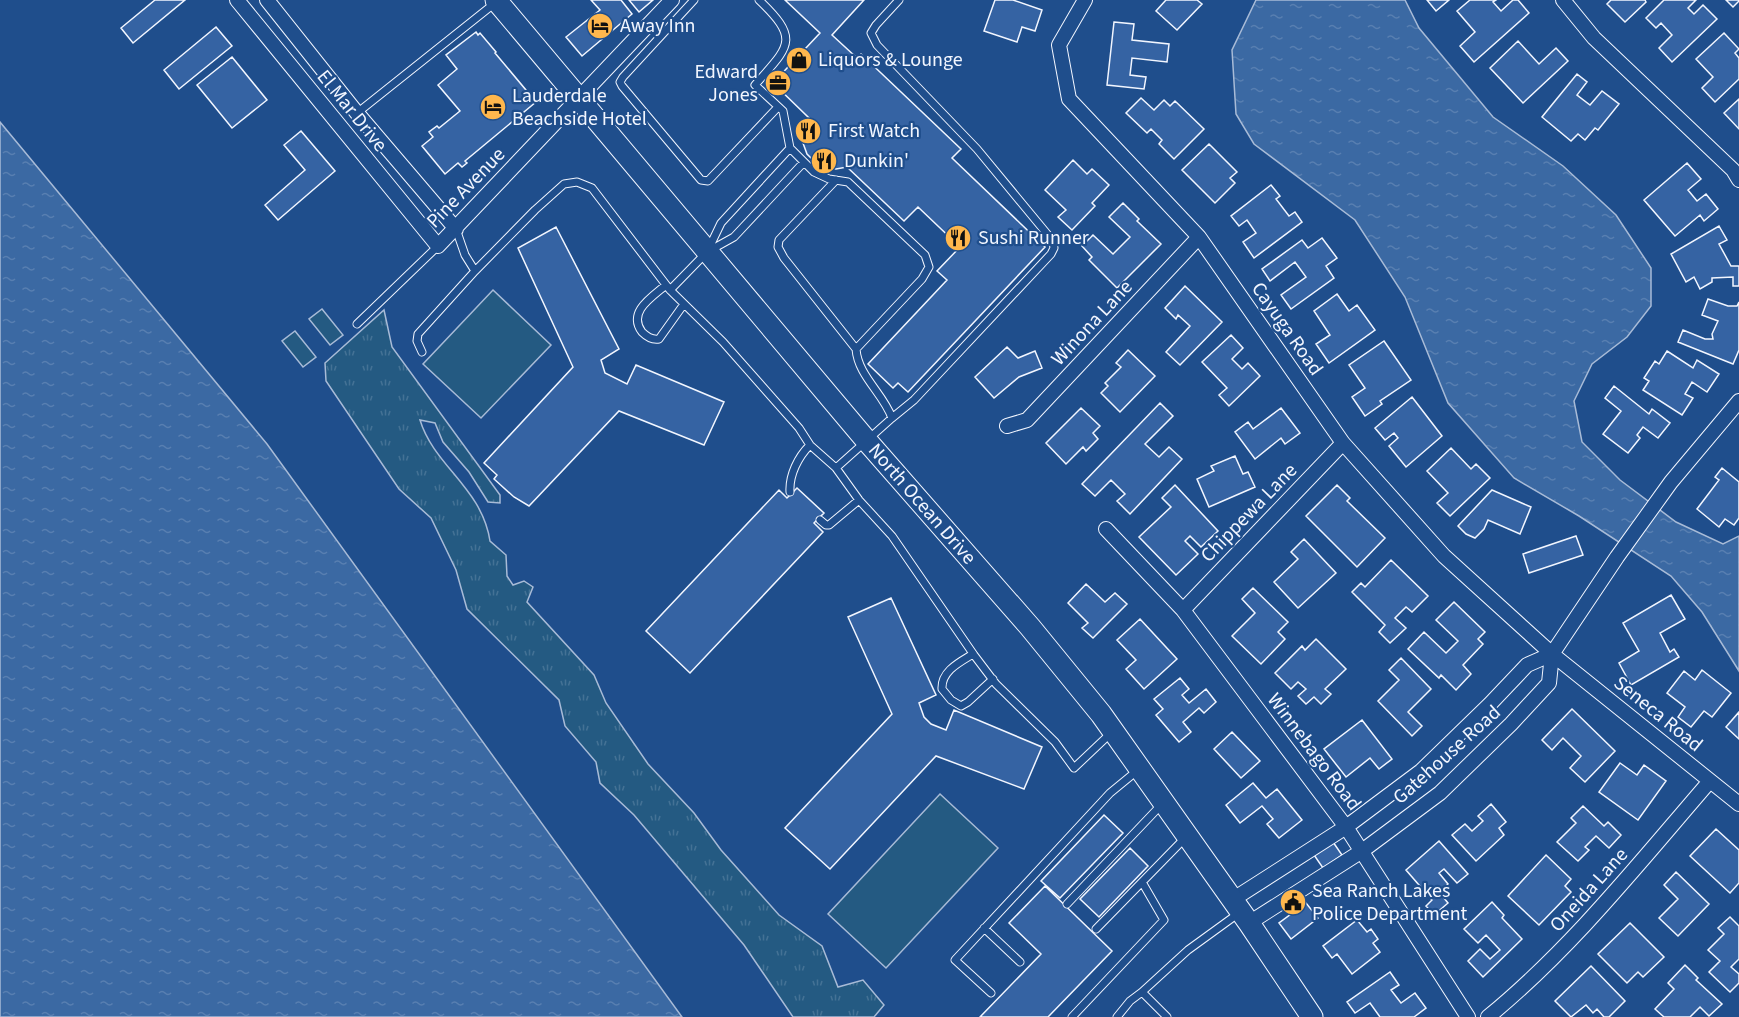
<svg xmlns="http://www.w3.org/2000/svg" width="1739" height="1017" font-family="'Source Sans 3',sans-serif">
<defs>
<pattern id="grass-tufts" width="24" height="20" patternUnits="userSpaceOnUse" patternTransform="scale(1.5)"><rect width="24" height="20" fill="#245a82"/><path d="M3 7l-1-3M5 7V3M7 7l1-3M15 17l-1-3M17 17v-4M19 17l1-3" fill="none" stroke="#447295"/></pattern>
<pattern id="water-ripples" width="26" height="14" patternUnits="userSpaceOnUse" patternTransform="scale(1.5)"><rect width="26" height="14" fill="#3b69a3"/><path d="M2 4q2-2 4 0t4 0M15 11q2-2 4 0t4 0" fill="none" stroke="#587fb1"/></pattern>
</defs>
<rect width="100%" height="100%" fill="#1f4e8c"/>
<path fill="url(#grass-tufts)" stroke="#a8bbd7" stroke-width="1.5" d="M384 310 392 347 500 495V503L488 502 469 472 443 442 435 423 420 420C434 466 482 488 490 541L506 555 507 576 513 585 524 581 533 587 527 602 594 675 606 703 648 764 694 813 721 850 779 915 822 946 838 987 863 980 884 1005 874 1017H793L744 945 634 815 600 783 596 762 565 726 559 700 467 609 456 570 431 518 399 489 326 381 325 363Z"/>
<path fill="#245a82" stroke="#a8bbd7" stroke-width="1.5" d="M493 290 551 345 481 418 423 364Z
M322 309 343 335 330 345 309 319Z
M295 331 316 357 303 367 282 341Z
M940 794 998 848 886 968 828 914Z"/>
<path fill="url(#water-ripples)" stroke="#a8bbd7" stroke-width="1.5" d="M1256 0H1405L1419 28 1493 117 1563 166 1616 215 1651 268V306L1627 337 1592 364 1574 401 1582 442 1620 480 1676 522 1723 544 1739 536V671L1702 612 1671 576 1579 516 1514 478 1448 403 1405 297 1355 220 1254 144 1236 114 1232 50Z
M0 122 267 444 682 1017H0Z"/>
<path fill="#3563a3" stroke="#f2f6ff" stroke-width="1.5" d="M155 0H185L133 43 121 28Z
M591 0H621L632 14 582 56 566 37 600 10Z
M629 0H653L639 12Z
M785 0H864L832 35 857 58 861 54 961 149 952 158 1045 247 908 392 898 383 893 388 868 364 947 280 937 271 960 247 918 207 904 221 847 167 836 169 825 167 815 162 807 154 803 143V132L809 118 773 83 820 33Z
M995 0H1013L1042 10 1035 31 1022 27 1017 42 984 31Z
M1166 0H1197L1202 4 1177 30 1156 11Z
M1427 0H1449L1436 11Z
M1470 0H1496L1493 2 1501 11 1513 0H1518L1529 13 1474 62 1460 46 1475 32 1457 11Z
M1611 0H1645L1646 2 1625 22 1607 4Z
M1664 0H1696L1688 8 1694 14 1703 5 1717 19 1672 62 1659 48 1672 35 1661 23 1656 28 1646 18Z
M1726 0H1739V1L1733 7Z
M1114 22 1134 24 1132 40 1169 44 1167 62 1132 58 1130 75 1146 77 1144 89 1107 85Z
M216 27 232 46 179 89 164 70Z
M476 32 478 35 480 33 496 52 495 53 536 102 465 161 467 163 462 167 458 163 445 174 422 146 433 137 429 132 437 126 439 128 460 111 438 85 457 69 446 55Z
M1724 33 1739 49 1735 53 1739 58V79L1715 102 1702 88 1713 77 1696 59Z
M1518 41 1539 64 1556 48 1568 61 1523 103 1490 68Z
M232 57 267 100 232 128 197 85Z
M1577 74 1587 82 1577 95 1590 105 1602 91 1619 104 1598 130 1595 128 1585 140 1578 134 1571 141 1542 117Z
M1141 98 1154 110 1164 100 1170 106 1175 101 1204 129 1174 159 1159 144 1162 140 1151 129 1147 133 1126 113Z
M1739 99V129L1724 113Z
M301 131 335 171 278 220 265 205 305 170 284 145Z
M1209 144 1237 172 1230 178 1235 183 1215 203 1182 170Z
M1073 160 1087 174 1092 169 1109 185 1092 203 1095 206 1072 230 1058 217 1066 210 1045 190Z
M1687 163 1701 179 1688 190 1697 201 1706 194 1718 209 1704 221 1700 215 1675 236 1644 200Z
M1271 185 1280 196 1276 199 1289 216 1295 212 1302 222 1254 258 1243 242 1256 233 1247 220 1239 226 1231 216Z
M1123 203 1139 219 1137 221 1161 244 1117 288 1089 260 1092 257 1082 246 1093 235 1113 254 1130 237 1109 217Z
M1719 226 1727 240 1719 244 1731 266H1739V286H1733V277L1712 278V282L1700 289 1694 277 1686 282 1671 254Z
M556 227 619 349 601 360 605 373 627 384 636 365 724 402 704 445 619 411 529 506 514 497 494 479 497 475 484 463 573 367 518 248Z
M1322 238 1337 258 1326 266 1334 278 1291 309 1281 295 1306 277 1295 262 1270 281 1262 269 1302 240 1308 248Z
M1185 286 1222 322 1180 365 1166 352 1190 326 1178 315 1176 319 1165 308Z
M1337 294 1349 311 1357 305 1375 330 1329 363 1316 344 1330 335 1314 311Z
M1708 299 1728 306H1737L1739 302V350L1733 364 1678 342 1683 330 1705 339H1713L1712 334 1718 321 1702 315Z
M1231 335 1243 348 1232 359 1242 369 1248 363 1260 376 1229 406 1219 395 1227 388 1202 362Z
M1384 341 1411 380 1380 401 1382 404 1365 416 1352 397 1365 388 1349 365Z
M1007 347 1018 358 1035 351 1042 368 1019 377 994 398 975 377Z
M1128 350 1155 376 1120 412 1101 393 1108 386 1105 383 1121 367 1116 363Z
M1667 351 1693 368 1697 360 1719 374 1707 392 1692 382 1685 394 1693 398 1682 415 1643 390 1649 381 1644 378 1655 361 1659 364Z
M1614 386 1649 414 1652 409 1670 423 1658 438 1643 427 1637 435 1640 438 1628 453 1603 434 1621 411 1605 398Z
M1412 397 1442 436 1406 467 1389 446 1398 438 1394 433 1385 440 1375 428Z
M1160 403 1173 416 1145 444 1159 457 1169 447 1182 459 1130 514 1117 501 1125 494 1111 480 1095 496 1082 484Z
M1081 408 1100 426 1093 433 1098 439 1086 451 1083 447 1066 464 1046 443Z
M1281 408 1300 433 1285 444 1281 438 1255 459 1235 432 1248 422 1253 429Z
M1451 448 1471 469 1476 464 1490 478 1450 516 1437 503 1448 493 1427 471Z
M1235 456 1243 474 1248 472 1255 487 1209 507 1197 479 1214 471 1211 466Z
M1722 468 1739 482V518L1734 525 1725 519 1719 527 1697 509 1719 480 1715 477Z
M1175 485 1218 531 1201 547 1190 536 1185 541 1198 554 1176 575 1139 537 1171 507 1162 498Z
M1337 485 1350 498 1347 501 1385 538 1357 567 1306 516Z
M797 488 824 513 814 523 823 532 690 673 646 631 779 490 787 498Z
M1492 490 1531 507 1520 534 1488 520 1484 529 1475 538 1466 534 1458 526Z
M1576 536 1583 555 1529 573 1523 554Z
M1304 539 1336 573 1298 608 1274 582 1298 559 1291 552Z
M1391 560 1428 596 1412 612 1406 607 1395 618 1406 628 1390 643 1379 632 1385 625 1352 592 1361 583 1365 587Z
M1086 584 1105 602 1115 593 1127 604 1093 638 1082 628 1088 623 1068 603Z
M1253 588 1288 622 1278 632 1285 639 1261 664 1232 636 1255 613 1242 599Z
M1671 595 1685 619 1660 633 1670 652 1674 649 1679 657 1631 685 1619 663 1639 651 1623 623Z
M891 598 936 695 919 703 924 717 931 724 946 730 954 710 1042 747 1024 789 936 756 830 869 785 828 892 714 848 617Z
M1454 602 1485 632 1478 639 1483 644 1463 665 1471 674 1456 690 1441 675 1439 678 1408 649 1424 632 1446 653 1458 641 1436 620Z
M1140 619 1177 659 1144 689 1126 669 1136 660 1117 640Z
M1316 639 1346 669 1325 689 1331 694 1321 704 1314 697 1306 704 1298 696 1306 689 1298 682 1291 689 1275 673 1302 646 1305 650Z
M1401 658 1431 689 1408 712 1422 726 1412 736 1378 701 1399 680 1389 670Z
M1702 670 1731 693 1712 717 1704 711 1691 727 1678 717 1685 707 1667 693 1684 671 1695 680Z
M1180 678 1189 689 1182 695 1189 703 1206 689 1216 702 1204 713 1199 708 1183 722 1191 732 1179 742 1156 715 1163 709 1154 699Z
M1572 709 1615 751 1585 782 1570 768 1581 756 1563 738 1552 750 1542 740Z
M1739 712V739L1726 727Z
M1362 720 1392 759 1379 769 1370 758 1346 777 1324 749Z
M1232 732 1260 761 1241 778 1214 749Z
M1620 763 1637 775 1644 765 1666 781 1638 820 1599 792Z
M1253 783 1266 798 1277 789 1302 820 1279 838 1267 824 1273 819 1262 806 1240 823 1226 805Z
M1491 804 1506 822 1499 828 1504 835 1476 861 1452 835 1465 824 1472 831 1483 821 1478 816Z
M1583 806 1604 826 1608 822 1621 835 1609 848 1596 836 1585 847 1589 850 1578 861 1557 842 1576 823 1571 818Z
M1104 815 1123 833 1060 898 1041 881Z
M1716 829 1739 850V883L1730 893 1690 856Z
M1439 841 1468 874 1457 883 1444 869 1439 873 1448 884 1439 892 1448 903 1434 915 1426 906 1432 900 1406 870Z
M1333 842 1342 855 1323 868 1314 855Z
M1130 848 1148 866 1099 917 1080 899Z
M1546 855 1571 879 1565 886 1571 892 1539 925 1508 896Z
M1676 872 1709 904 1678 936 1659 918 1678 899 1664 885Z
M1045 886 1112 951 1048 1017H980L1041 954 1009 923Z
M1492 902 1504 915 1502 918 1522 939 1483 977 1468 961 1480 949 1490 959 1500 950 1486 935 1478 943 1464 929Z
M1306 903 1318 918 1291 939 1279 923Z
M1730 917 1739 926V959L1731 967 1739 974V983L1730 992 1709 972 1720 961 1708 950 1724 934 1718 928Z
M1357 920 1367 932 1371 929 1378 939 1373 943 1380 952 1352 974 1337 954 1332 958 1323 946Z
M1630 923 1664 957 1643 977 1638 972 1627 983 1598 954Z
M1685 965 1698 978 1696 980 1722 1004 1709 1016 1700 1007 1690 1017H1664L1655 1009 1674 989 1668 983Z
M1591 966 1625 1001 1609 1017H1604L1597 1009 1593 1013 1586 1005 1571 1017 1555 1001Z
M1390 972 1399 985 1391 990 1401 1003 1415 993 1426 1008 1414 1017H1380L1370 1003 1355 1013 1347 1002Z"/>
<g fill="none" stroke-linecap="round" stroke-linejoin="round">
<defs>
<path id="service" d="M694 0 623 77 620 82 622 86 701 180 708 181 778 107
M759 0C801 40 789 46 755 85L783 111 790 148 814 172 829 179 848 182 925 255 929 267 922 279 856 349C858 376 883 393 892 418L914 400 1051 254 1054 248 1053 241 977 149 877 45 871 33 876 25 899 0
M357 113 495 3
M804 162 734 237 707 252 670 290 723 342 799 428 810 445 836 468 892 418
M836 180 779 240 778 247 784 258 856 349
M456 229 465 255 475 271 535 210 564 184 577 182 592 188 670 290
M709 248 721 223 790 148
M666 285C652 297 627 312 642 332 647 337 653 340 659 339L684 304
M357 324 438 246
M422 352 417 341 418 334 475 271
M836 468 859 500 892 536 974 655 996 684 1055 742 1074 768 1112 732
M790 492C789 475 798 457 810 445
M820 520 826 525H829L859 500
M973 654C960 662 941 671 942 689L951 700 961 706 968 702 993 679
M1067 904 1162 804
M984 928 1020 962
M1096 929 1142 882
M991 993 955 960 1110 793 1138 770
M1072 1017 1164 920 1142 882 1185 838
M1117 1017 1130 1001 1142 992
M1167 1017 1142 992 1188 950 1239 913"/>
<path id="minor" d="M237 0 438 246 672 0
M267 0 357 113 456 229
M1085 0 1059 45 1069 99 1199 237 1343 443 1444 556 1552 654 1739 804
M1563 0 1594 38 1733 170 1739 180
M1007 426 1027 420 1199 237
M1106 529 1183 610 1346 827 1468 1017
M1183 610 1343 443
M1232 900 1346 827 1421 771 1490 704 1527 665 1552 654
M1249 923 1362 851 1440 793 1511 724 1549 683 1552 654 1617 557 1671 482 1739 401
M1488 1017C1572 948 1639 863 1710 781"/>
<path id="primary" d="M496 0 866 440 1030 627 1101 714 1249 923 1312 1017"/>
</defs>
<use href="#service" stroke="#f2f6ff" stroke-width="9"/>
<use href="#minor" stroke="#f2f6ff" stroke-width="16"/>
<use href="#primary" stroke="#f2f6ff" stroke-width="23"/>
<use href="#service" stroke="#1f4e8c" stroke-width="7"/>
<use href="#minor" stroke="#1f4e8c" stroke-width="14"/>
<use href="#primary" stroke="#1f4e8c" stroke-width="21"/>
</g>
<defs>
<symbol id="hotel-disc" viewBox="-11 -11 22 22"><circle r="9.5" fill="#ffb74d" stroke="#1f4e8c"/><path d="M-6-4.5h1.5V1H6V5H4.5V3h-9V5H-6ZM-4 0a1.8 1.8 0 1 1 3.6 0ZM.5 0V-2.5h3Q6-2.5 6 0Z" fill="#111"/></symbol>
<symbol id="shop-disc" viewBox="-11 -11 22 22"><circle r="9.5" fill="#ffb74d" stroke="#1f4e8c"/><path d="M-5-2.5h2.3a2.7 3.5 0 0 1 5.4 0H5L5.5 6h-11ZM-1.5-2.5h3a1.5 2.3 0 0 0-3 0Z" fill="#111"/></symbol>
<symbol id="office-disc" viewBox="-11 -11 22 22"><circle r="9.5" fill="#ffb74d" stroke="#1f4e8c"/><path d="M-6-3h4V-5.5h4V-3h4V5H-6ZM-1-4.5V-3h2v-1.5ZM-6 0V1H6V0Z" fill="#111"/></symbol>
<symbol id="restaurant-disc" viewBox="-11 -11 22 22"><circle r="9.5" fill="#ffb74d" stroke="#1f4e8c"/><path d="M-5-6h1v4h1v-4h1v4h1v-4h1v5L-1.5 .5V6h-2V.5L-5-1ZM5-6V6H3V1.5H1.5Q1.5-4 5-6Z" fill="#111"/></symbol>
<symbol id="civic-disc" viewBox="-11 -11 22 22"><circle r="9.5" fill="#ffb74d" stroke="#1f4e8c"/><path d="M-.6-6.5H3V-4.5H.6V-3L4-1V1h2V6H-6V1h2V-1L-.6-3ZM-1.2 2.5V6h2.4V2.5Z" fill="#111"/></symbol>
</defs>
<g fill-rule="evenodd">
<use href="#hotel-disc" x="585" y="11" width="30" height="30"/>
<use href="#shop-disc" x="784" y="45" width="30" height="30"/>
<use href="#office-disc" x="763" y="68" width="30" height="30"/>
<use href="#hotel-disc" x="478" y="92" width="30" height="30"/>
<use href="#restaurant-disc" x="793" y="116" width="30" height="30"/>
<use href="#restaurant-disc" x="809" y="146" width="30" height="30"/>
<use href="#restaurant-disc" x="943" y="223" width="30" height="30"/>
<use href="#civic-disc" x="1278" y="887" width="30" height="30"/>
</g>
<g text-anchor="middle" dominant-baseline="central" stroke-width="4.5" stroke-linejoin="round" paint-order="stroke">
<g font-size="20" fill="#f2f6ff" stroke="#1f4e8c" text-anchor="start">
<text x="620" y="26">Away Inn</text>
<text x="818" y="60">Liquors &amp; Lounge</text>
<text x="758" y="72" text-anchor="end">Edward<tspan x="758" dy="23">Jones</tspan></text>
<text x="512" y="96">Lauderdale<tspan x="512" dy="23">Beachside Hotel</tspan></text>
<text x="828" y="131">First Watch</text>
<text x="844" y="161">Dunkin'</text>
<text x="978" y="238">Sushi Runner</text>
<text x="1312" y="891">Sea Ranch Lakes<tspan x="1312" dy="23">Police Department</tspan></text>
</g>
<g font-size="20" fill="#f2f6ff" stroke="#1f4e8c">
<text transform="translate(352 111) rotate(51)">El Mar Drive</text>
<text transform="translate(466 188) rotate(-46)">Pine Avenue</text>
<text transform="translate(1092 323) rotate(-47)">Winona Lane</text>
<text transform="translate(1287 329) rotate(55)">Cayuga Road</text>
<text transform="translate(922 504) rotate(49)">North Ocean Drive</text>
<text transform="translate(1249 513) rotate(-46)">Chippewa Lane</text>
<text transform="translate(1658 714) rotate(39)">Seneca Road</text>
<text transform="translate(1314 752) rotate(53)">Winnebago Road</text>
<text transform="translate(1447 755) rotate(-42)">Gatehouse Road</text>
<text transform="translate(1589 890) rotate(-48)">Oneida Lane</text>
</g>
</g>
</svg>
